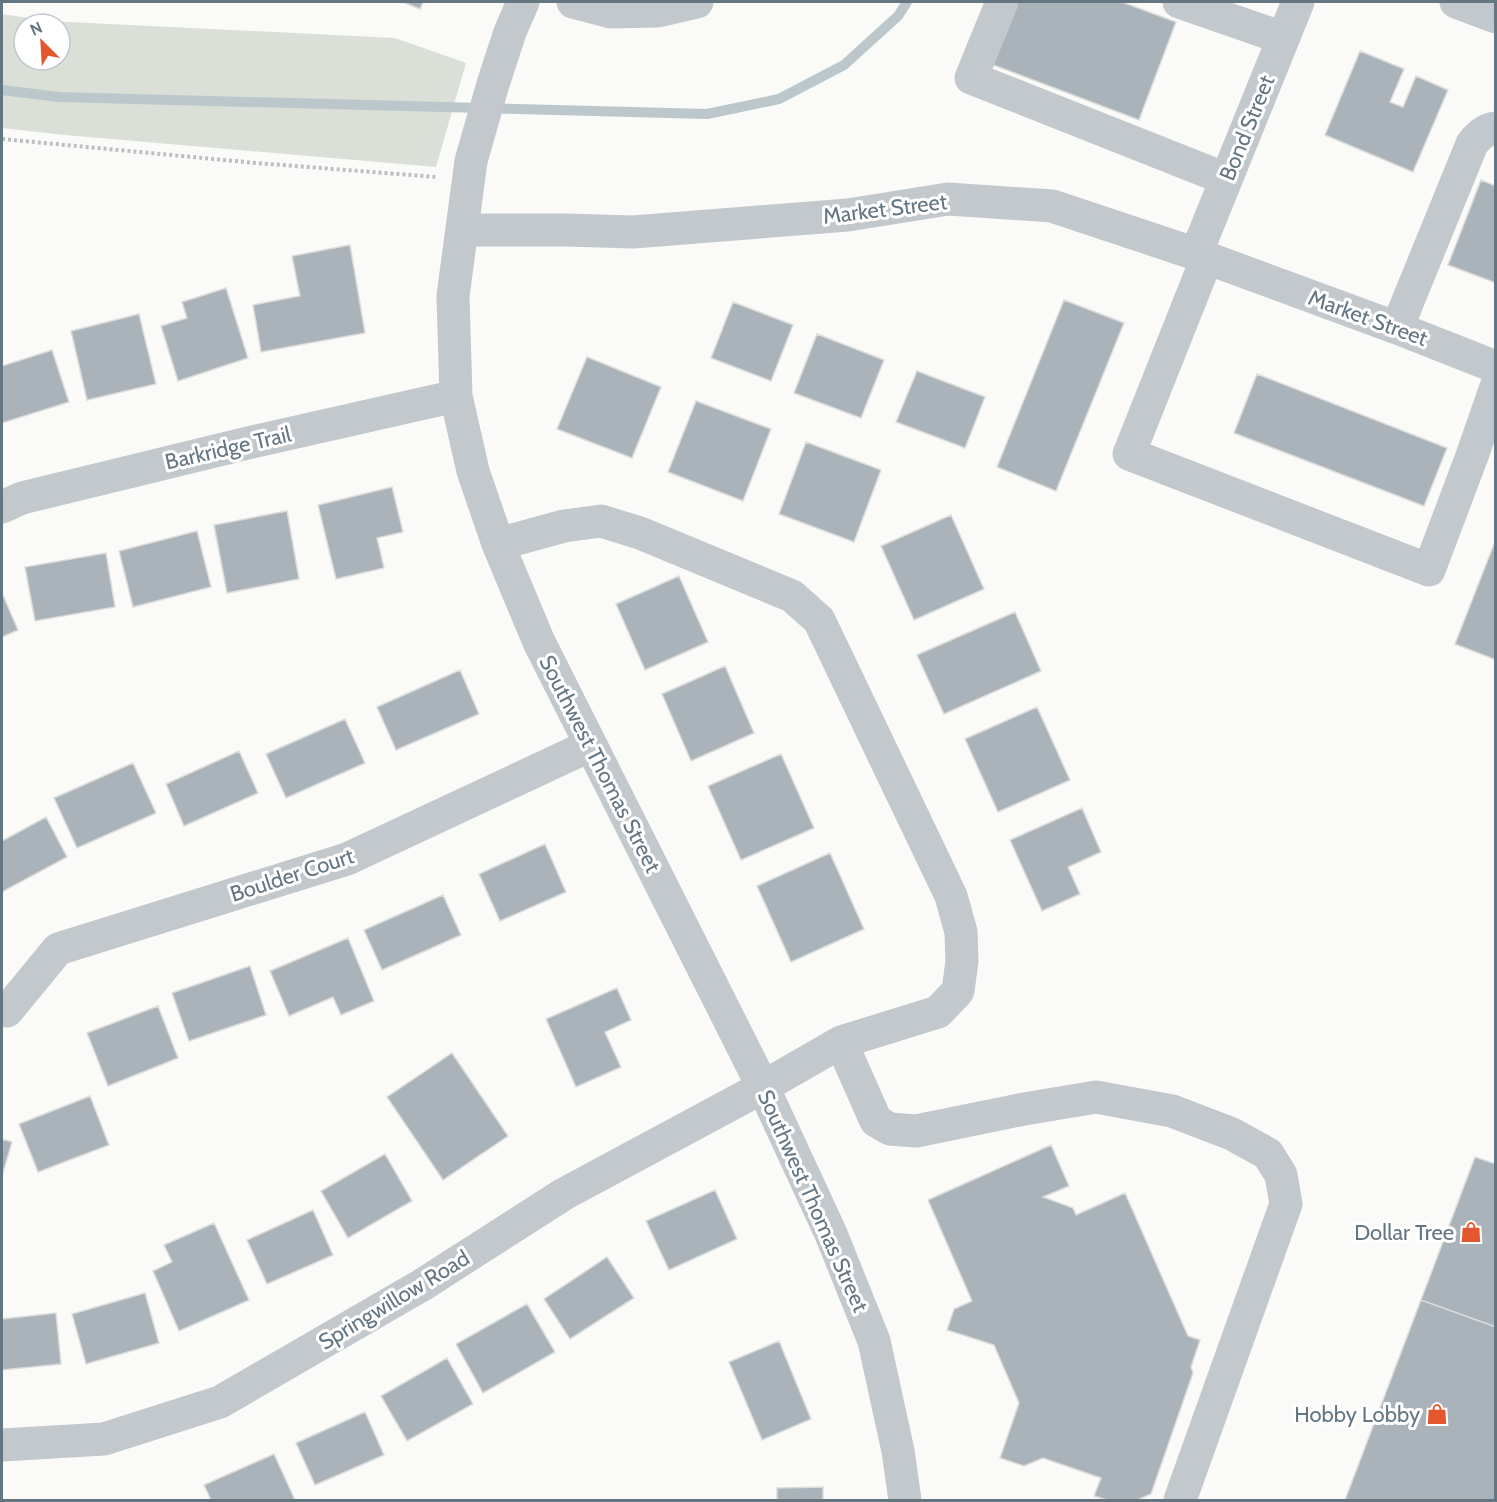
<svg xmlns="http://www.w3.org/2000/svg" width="1497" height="1502" font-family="Cabin,sans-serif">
<rect width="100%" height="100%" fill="#fafaf8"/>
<path fill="#dadfd7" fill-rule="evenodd" d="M2 14 49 21 395 38 466 63 436 167 65 135 2 128ZM24 24H60V60H24Z"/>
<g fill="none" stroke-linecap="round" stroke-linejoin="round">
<path stroke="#bbc7cb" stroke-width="10" d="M2 90 59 97 707 114 779 99 844 65 898 16 907 2"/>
</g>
<path fill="#aab3b9" stroke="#dcdcda" stroke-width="1.5" d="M403 2H423L420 9Z
M1015 2H1122L1176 22 1139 120 991 64Z
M1360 51 1404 69 1390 102 1403 107 1416 76 1448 90 1413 172 1325 135Z
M1481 180 1496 186V283L1448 265Z
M350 245 365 333 261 352 253 305 300 296 292 256Z
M226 288 248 358 178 381 161 326 187 318 182 302Z
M1064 300 1124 323 1056 491 997 467Z
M733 302 793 325 771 381 711 358Z
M139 314 156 384 87 400 71 331Z
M817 334 884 360 861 418 794 393Z
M52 350 69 402 2 423V366Z
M587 357 661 387 632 458 557 429Z
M917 371 985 397 965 448 896 422Z
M1257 374 1447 448 1424 506 1234 433Z
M696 401 771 429 743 501 668 472Z
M806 442 881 470 854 542 779 514Z
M392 487 403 532 377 538 384 568 336 579 318 505Z
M287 511 299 579 227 593 214 525Z
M951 515 984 589 914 620 881 546Z
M197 531 211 587 133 607 119 551Z
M1496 539V660L1455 644Z
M106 553 115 607 35 621 25 567Z
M679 576 708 642 645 670 616 604Z
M2 593 18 630 2 637Z
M1015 612 1041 671 944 714 917 655Z
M725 666 754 733 691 761 662 694Z
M460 670 479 714 396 750 377 707Z
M1037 707 1070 780 998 812 965 739Z
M345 719 365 763 286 798 266 754Z
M239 751 258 793 184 826 166 784Z
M781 754 814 828 741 860 708 786Z
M133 763 156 813 77 848 54 798Z
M1082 808 1101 852 1068 867 1080 894 1042 911 1010 840Z
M46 817 67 857 2 892V841Z
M545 844 566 892 500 921 479 874Z
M830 853 864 929 791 962 757 886Z
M443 895 461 935 382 970 364 930Z
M348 938 374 1001 341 1015 333 997 289 1016 270 971Z
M250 966 266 1015 189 1041 172 993Z
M617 988 631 1020 605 1032 621 1067 576 1087 546 1019Z
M158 1006 178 1058 108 1086 87 1033Z
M452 1053 508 1136 443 1180 387 1097Z
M90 1096 109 1145 38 1172 19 1124Z
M2 1139 12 1142 2 1176Z
M1051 1145 1069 1186 1043 1197 1073 1208 1076 1215 1125 1193 1188 1336 1200 1340 1191 1367 1193 1373 1151 1494 1137 1500H1107L1094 1496 1101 1478 1043 1458 1024 1466 1000 1458 1019 1403 994 1345 947 1330 954 1309 972 1301 928 1200Z
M385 1154 412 1201 348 1238 321 1191Z
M1475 1157 1496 1164V1327L1421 1300Z
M715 1190 737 1239 669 1270 646 1221Z
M313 1210 333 1255 267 1284 247 1240Z
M214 1223 249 1300 179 1331 153 1271 172 1262 164 1245Z
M607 1257 634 1298 570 1339 544 1299Z
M145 1293 159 1343 86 1364 72 1314Z
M1421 1300 1496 1327V1500H1345Z
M527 1304 555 1352 483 1393 456 1344Z
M56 1313 61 1364 2 1370V1319Z
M779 1341 811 1419 762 1440 729 1362Z
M447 1358 473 1404 407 1441 381 1396Z
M365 1412 384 1455 315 1485 296 1443Z
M274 1454 295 1500H211L204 1485Z
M823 1487V1500H777V1488Z"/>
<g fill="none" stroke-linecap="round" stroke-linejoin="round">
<path stroke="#bbbfc2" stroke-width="4" stroke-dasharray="3 3" stroke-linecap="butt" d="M2 139 256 163 437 177"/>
<path stroke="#c3c8cc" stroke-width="33" d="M523 2 510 32 493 84 471 161 453 296 456 396 473 471 498 544 539 642 763 1087 831 1234 874 1341 898 1451 905 1500
M573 2 611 12 658 11 697 2
M1002 2 971 78 1226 179
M1179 2 1283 38
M1456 2 1496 17
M463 230H567L633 232 848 215 948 199 1052 206 1196 254 1397 328 1496 367
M1196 254 1298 2
M1207 258 1129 454 1429 570 1472 456 1496 387
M1397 328 1472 144C1478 136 1485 129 1496 128
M2 507 22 498 252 442 456 396
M7 1011 58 949 347 859 591 745
M841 1042 876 1121 890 1129 916 1131 1024 1109 1096 1097 1172 1111 1232 1134 1268 1154 1281 1175 1286 1204 1180 1500
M2 1445 104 1439 220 1402 422 1285 564 1194 763 1087 841 1042 938 1012 958 991 962 961 961 932 951 896 819 620 792 596 640 533 601 521 564 526 498 544"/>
</g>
<defs>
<symbol id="shop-bare" viewBox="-9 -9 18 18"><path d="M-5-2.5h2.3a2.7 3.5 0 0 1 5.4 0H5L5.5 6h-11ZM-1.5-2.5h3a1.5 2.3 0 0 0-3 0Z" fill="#e4572e" stroke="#fff" stroke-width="2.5" paint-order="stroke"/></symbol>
</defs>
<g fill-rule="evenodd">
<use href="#shop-bare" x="1456" y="1217" width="30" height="30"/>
<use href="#shop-bare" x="1422" y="1399" width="30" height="30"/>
</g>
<g text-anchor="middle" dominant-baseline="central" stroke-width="6" stroke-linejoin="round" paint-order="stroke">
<g font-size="22" fill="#657683" stroke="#fff">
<text transform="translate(1247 128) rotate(-68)">Bond Street</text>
<text transform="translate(885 209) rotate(-7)">Market Street</text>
<text transform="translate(1368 318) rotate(20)">Market Street</text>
<text transform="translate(228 448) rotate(-13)">Barkridge Trail</text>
<text transform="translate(600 764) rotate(63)">Southwest Thomas Street</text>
<text transform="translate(292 875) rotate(-18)">Boulder Court</text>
<text transform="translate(813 1201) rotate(66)">Southwest Thomas Street</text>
<text transform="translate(394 1300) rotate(-31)">Springwillow Road</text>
</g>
<g font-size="22" fill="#657683" stroke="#fff" text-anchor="end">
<text x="1454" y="1232">Dollar Tree</text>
<text x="1420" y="1414">Hobby Lobby</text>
</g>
</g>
<rect width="1497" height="1502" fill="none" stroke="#657683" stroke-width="6"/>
<g transform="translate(42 42) rotate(336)"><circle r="28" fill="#ffffff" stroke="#c1c8cd" stroke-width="1.5"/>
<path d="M0-4.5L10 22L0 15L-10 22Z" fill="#e4572e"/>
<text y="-9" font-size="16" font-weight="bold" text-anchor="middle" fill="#657683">N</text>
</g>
</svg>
